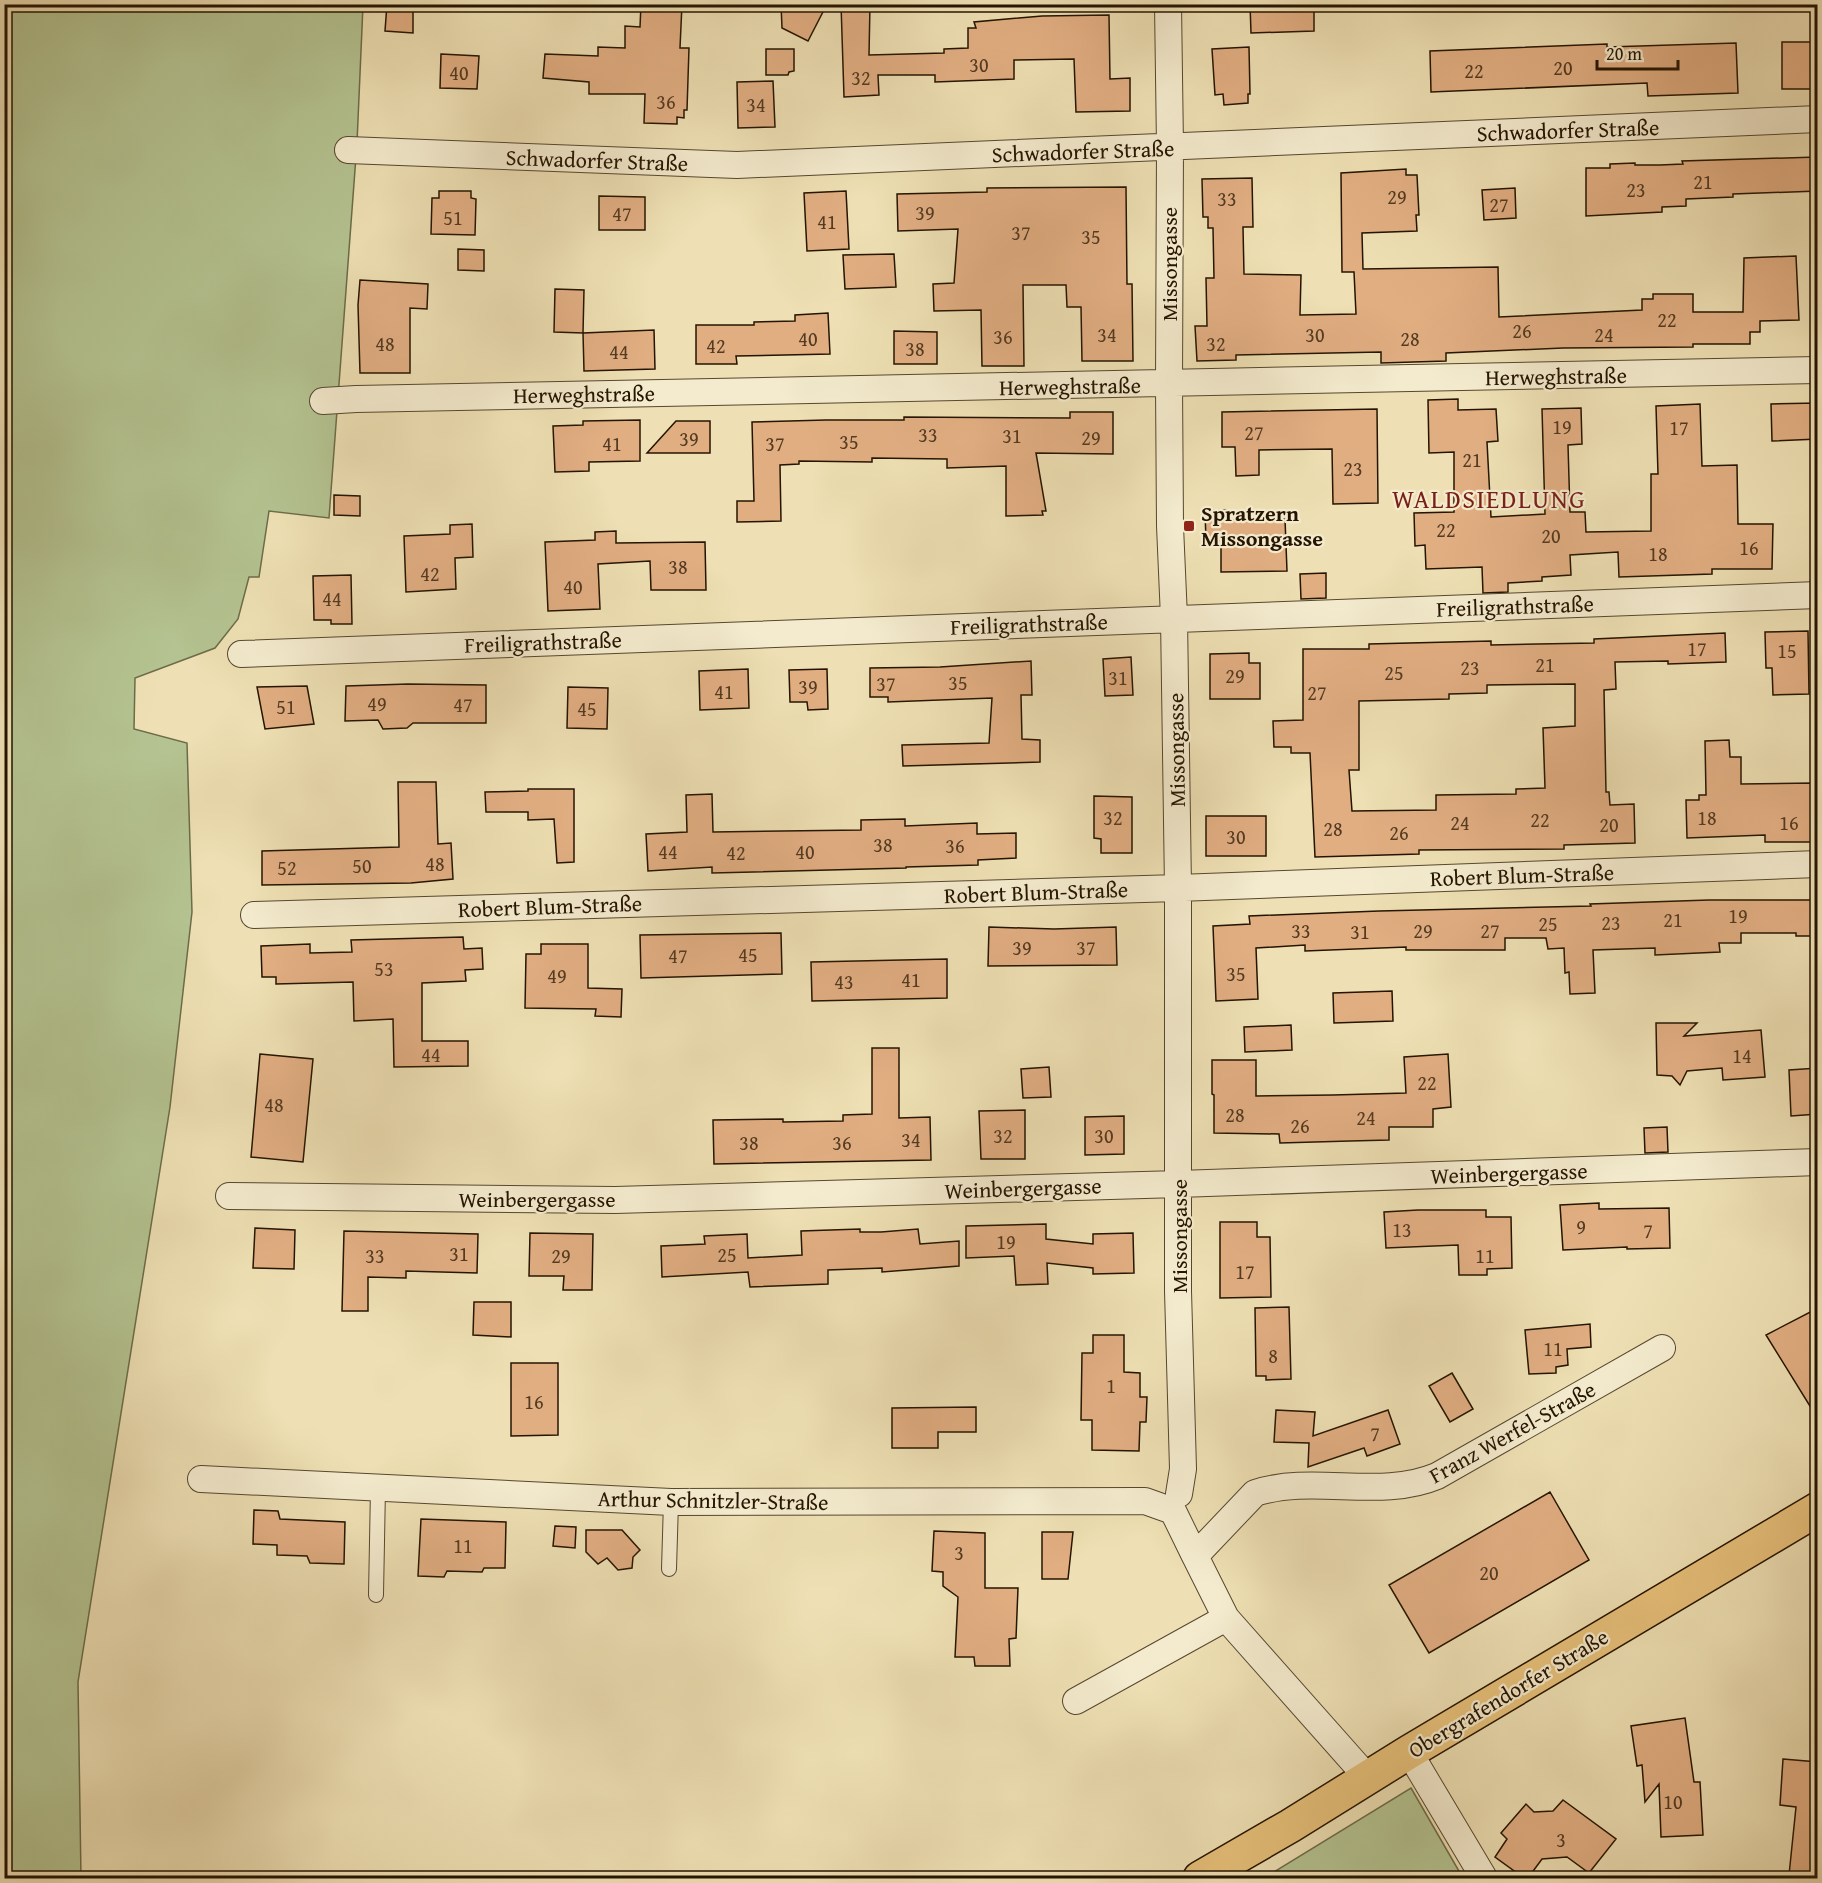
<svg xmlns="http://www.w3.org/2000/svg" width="1822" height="1883" font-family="'Gentium Book Plus',serif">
<rect width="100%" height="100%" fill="#eee0b4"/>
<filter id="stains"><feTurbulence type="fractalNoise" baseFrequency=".00333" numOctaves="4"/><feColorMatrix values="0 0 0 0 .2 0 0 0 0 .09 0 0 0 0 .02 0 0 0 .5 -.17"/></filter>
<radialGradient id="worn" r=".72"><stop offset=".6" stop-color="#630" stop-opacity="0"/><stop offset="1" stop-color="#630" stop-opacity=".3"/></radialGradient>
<path fill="#b4c391" stroke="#6c6c49" stroke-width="1.5" d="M5 5H363L357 143 329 518 269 511 259 577H249L238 619 215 648 135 678 134 729 187 743 192 912 170 1107 78 1682 81 1878H5Z
M1411 1788 1463 1878H1264Z"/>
<path fill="#e1ae82" stroke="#241401" stroke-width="1.5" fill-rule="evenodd" d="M387 4H413V33L385 31Z
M641 4H682L680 48H689L687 110H684V118L677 117V124L644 123 645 94H589V82L543 78 545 54 598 56V47L625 48V26L640 27Z
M781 4H827L808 41 782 28Z
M841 4H870L869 55 944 53V49L968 48V28H976L974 22 1042 16 1109 15 1110 79 1130 78V111L1076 112 1074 59 1014 60V79L935 82V75H878L879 95 844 97Z
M1250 4H1314V31L1251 33Z
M1782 42H1818V89H1782Z
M1736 43 1738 93 1648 96 1647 83 1431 92 1430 51 1607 44V47Z
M1249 47 1250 94H1248V103L1224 105 1223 94 1215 95 1212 49Z
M766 49H794V71L789 72 788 75H766Z
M441 54 479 56 477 89 440 88Z
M773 81 775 127 738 128 737 82Z
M1817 157 1818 191 1733 194V197L1686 199V206L1662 207V212L1586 216V168H1610V164L1635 163V165H1660L1683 164 1682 161Z
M1406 169V175H1417L1419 215H1416L1417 231 1362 233 1363 269 1498 267 1499 317 1642 310V299H1653V294H1693V312H1743L1744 258 1796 256 1799 320 1760 321V332H1750V344H1693V347L1563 348 1446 353V361L1381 363V352L1236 355V360L1197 361 1195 326H1207L1206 278H1214L1213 228H1208V217H1203L1202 179 1252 178 1253 227H1243L1244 274 1301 275 1300 315 1356 314 1354 272H1342L1341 173Z
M1126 187 1127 284H1132L1133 361H1082L1081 307H1067L1066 285H1023L1024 366H982L981 310 934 311 933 284 954 283 958 229 898 231 897 194 987 192V188Z
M1515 188 1516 218 1484 220 1482 190Z
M439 191H471V198L476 199 475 235 431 234 432 198H439Z
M846 191 849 249 807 251 804 193Z
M599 196 645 197V230H599Z
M458 249 484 250V271L458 270Z
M894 254 896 287 845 289 843 255Z
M360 280 428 284 427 309 410 308V373H360L358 305Z
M555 289 584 290 583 333 554 332Z
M828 313 830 354 736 356 737 364H696V325H754V322L795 321V315Z
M654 330 655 369 584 371 583 333Z
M894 331 937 332V364H894Z
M1458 399V410L1496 409 1498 441 1487 442 1491 517 1545 514 1542 409 1581 408 1582 444 1568 445 1570 512H1585L1586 532 1651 531V474H1658L1656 406 1700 404 1702 466 1737 465 1738 524H1773L1772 569H1712V574L1619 577 1618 552 1570 555 1571 575 1542 577V581L1508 583V592L1483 593 1482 567 1426 569 1425 545 1415 546 1414 513 1454 512V452L1429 453 1428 400Z
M1818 403V439L1772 441 1771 404Z
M1377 409 1378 503 1333 504 1332 449 1259 450V475L1236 476 1235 447H1222V412Z
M1070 412H1113V454L1036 453 1046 511H1042L1043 515 1006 516V466L947 468V459L872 458V462L799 461V464L780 465 781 521 737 522V501H754L752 422 826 420H904V417L1070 418Z
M640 420V461L589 462V471L555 472 553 426 583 425V421Z
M676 421H710V453H647Z
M334 495 360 496V516L334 515Z
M1226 510 1227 520 1285 519 1287 571 1221 572V541H1206L1205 511Z
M472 524 473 557 455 558 456 589 406 592 404 536 450 534V525Z
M616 531V543L705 542 706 590H651L650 561 598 564 600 609 548 611 545 542 595 540V532Z
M1326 573V598L1301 599 1300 574Z
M351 575 352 624H331V620H314L313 576Z
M1808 631 1809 694 1773 695 1772 668H1766L1765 632Z
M1725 633 1726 662 1668 664V661L1615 662 1616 689 1604 690 1606 792H1609L1610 805 1634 804 1635 843 1564 845V849L1419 850V854L1315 857 1310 753H1291V747H1274L1273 721 1303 720V649H1369V644L1491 641V645L1594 643V639ZM1575 684V726L1543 728 1545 788 1516 789V794L1436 795V810L1352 811 1349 770H1359V701L1449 699V694L1487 693V685Z
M1249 653V663H1260V699H1210V654Z
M1131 657 1133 695 1105 696 1103 659Z
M1031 661 1032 695H1021L1022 739 1040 740V762L903 766 902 745 989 743 992 698 888 702V697H870V668L940 667Z
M748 669 749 708 700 710 699 671Z
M827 669 828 709 808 710 807 702H790L789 670Z
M408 684 486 685V723H413L407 728 383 729 378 720 345 721 346 686Z
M307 686 314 724 265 729 257 687Z
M568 687 608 688 607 729 567 728Z
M1729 740 1730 757H1741V784L1813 783V842H1765V835L1687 838 1686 800H1699V795H1706L1705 741Z
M398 782H436L438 844 451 843 453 879 411 883 262 885V851L399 847Z
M528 789H574V862L557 863 554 819 528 820V812H486L485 792 528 791Z
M712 794 713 832 861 830V820L905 819V826L977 823V834L1016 833V858L978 860V865L906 867V868L712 873V867L648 871 646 834 687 832 686 795Z
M1094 796 1132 797V853H1101V839L1094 838Z
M1206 816H1266V856H1206Z
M1709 900H1818V936H1796V933H1741V943H1719L1720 952 1655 955V948L1593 950 1595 993 1570 994 1569 972 1565 973 1564 948 1548 949 1546 938H1505V950H1406V947L1305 951V945L1256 948 1258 999 1216 1001 1213 926 1250 924 1249 916 1379 911 1591 906 1590 904Z
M989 927 1054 929 1116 927 1117 965 988 966Z
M781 933 782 974 641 978 640 935Z
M463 937 464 949 482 948 483 969 465 970 466 981 422 983V1041H468V1066L394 1067 393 1019 354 1021 353 982 276 984V977H262L261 946 310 944V953L352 952 351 940Z
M541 944H588V988L622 989 621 1017 595 1016 596 1009 525 1008 526 954H541Z
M947 959V998L812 1001 811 962Z
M1392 991 1393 1021 1334 1023 1333 993Z
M1656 1023H1697L1684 1036 1761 1030 1765 1077 1723 1080 1722 1068 1687 1071 1680 1085 1672 1076 1657 1075Z
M1291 1025 1292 1050 1245 1052 1244 1027Z
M872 1048H899V1118L930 1117 931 1160 714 1164 713 1120 783 1119V1122L843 1121V1115L872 1114Z
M260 1054 313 1059 303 1162 251 1157Z
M1448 1054 1451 1107 1433 1109V1127H1389V1140L1350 1141 1280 1143 1279 1134 1214 1133V1095L1212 1094V1060H1256V1096L1333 1095 1406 1093 1404 1057Z
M1049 1067 1051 1097 1023 1098 1021 1069Z
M1818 1068V1114L1791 1116 1789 1070Z
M1025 1110V1159H981L979 1111Z
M1124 1116V1154L1085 1155V1117Z
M1667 1127 1668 1152 1645 1153 1644 1128Z
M1599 1203V1209L1669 1208 1670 1248 1627 1249V1247L1563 1250 1560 1205Z
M1418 1210H1486V1217H1511L1512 1268 1487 1269V1275H1459L1458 1245 1386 1248 1384 1212Z
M1220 1222H1257V1237H1270L1271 1297 1220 1298Z
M1046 1224V1239L1093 1244V1234L1133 1233 1134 1273 1093 1274V1268L1047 1263 1048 1284 1016 1285 1014 1256 966 1258V1226Z
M255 1228 295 1230 294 1269 253 1268Z
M860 1229V1232H881L918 1229 920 1244 959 1241V1266L882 1272V1268L828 1270V1284L750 1287 748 1272 662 1277 661 1246 705 1244 704 1236 747 1234 748 1258 802 1255 801 1231Z
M344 1231 478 1234 477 1273 406 1271V1278L368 1277V1311H342Z
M530 1233 593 1234 592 1290H563L564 1276H529Z
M474 1302H511V1337L473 1335Z
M1289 1307 1291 1379 1266 1380V1376H1256L1255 1308Z
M1818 1308V1419L1766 1335Z
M1590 1324 1591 1347 1567 1349 1568 1365 1556 1367V1373L1529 1374 1525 1330Z
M1093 1335H1124V1372L1140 1373V1397H1147L1146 1422H1140L1139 1451 1092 1450V1420H1081L1082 1353H1093Z
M511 1363H558V1435L511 1436Z
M1452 1373 1473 1409 1450 1422 1429 1386Z
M976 1407V1432H938V1448H892V1408Z
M1276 1410 1315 1412 1313 1436 1388 1410 1400 1444 1367 1456 1364 1448 1308 1467 1309 1443 1274 1442Z
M1550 1492 1589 1560 1429 1653 1389 1585Z
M254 1510 278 1511 280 1519 345 1522 344 1564 310 1563 307 1556 277 1555V1545L253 1544Z
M421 1519 506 1522 505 1568H484L482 1572 447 1571 444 1577 418 1576Z
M555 1526 576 1527 575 1548 553 1546Z
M586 1530H622L640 1550 633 1557 632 1568 618 1570 607 1558 598 1564 586 1552Z
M934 1531 985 1533V1588H1018L1016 1638 1009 1639 1010 1666H975L974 1657H955L958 1597 943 1586V1572L932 1571Z
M1042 1532H1073L1068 1579H1042Z
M1685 1718 1694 1782H1700L1703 1835 1661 1837 1659 1784 1645 1802 1642 1765 1637 1766 1631 1726Z
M1783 1759 1818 1762V1878L1789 1875 1796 1807 1780 1805Z
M1563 1800 1616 1839 1589 1873 1567 1857 1542 1859 1528 1878H1524L1495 1857 1507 1839 1501 1833 1526 1804 1534 1812 1553 1811Z"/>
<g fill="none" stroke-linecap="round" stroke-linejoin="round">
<defs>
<path id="lane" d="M669 1569 671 1502
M376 1595 378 1488"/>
<path id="street" d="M1168 4 1170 147 1169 385 1170 526 1174 618 1178 888V1291L1183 1469 1179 1494
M348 150 737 165 1818 119
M323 401 356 399C843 390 1330 381 1818 370
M241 654 1818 595
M254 915 1178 888 1818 864
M229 1196 615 1200 1179 1184 1818 1162
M201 1479 671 1502 1145 1501 1173 1511 1195 1556
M1076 1701 1226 1618
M1409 1752 1484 1878
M1367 1777 1226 1618 1195 1556 1255 1493C1314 1474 1380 1500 1437 1476L1662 1348"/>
<path id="primary" d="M1200 1878 1290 1826 1409 1752 1818 1509"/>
</defs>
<use href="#lane" stroke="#56472e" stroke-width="16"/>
<use href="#street" stroke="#56472e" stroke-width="28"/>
<use href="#primary" stroke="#241401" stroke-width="36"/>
<use href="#lane" stroke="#f4ebce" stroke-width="14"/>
<use href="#street" stroke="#f4ebce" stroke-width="26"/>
<use href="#primary" stroke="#e7c07a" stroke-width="33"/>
</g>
<rect fill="#8f2418" stroke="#f4ebce" stroke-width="2" x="1183" y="520" width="12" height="12" rx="3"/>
<g text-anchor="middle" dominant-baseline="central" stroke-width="4.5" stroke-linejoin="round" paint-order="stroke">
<g font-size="20" fill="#533a21">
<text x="979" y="64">30</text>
<text x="1563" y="67">20</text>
<text x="1474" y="70">22</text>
<text x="459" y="72">40</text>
<text x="861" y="77">32</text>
<text x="666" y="101">36</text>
<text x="756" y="104">34</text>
<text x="1703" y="181">21</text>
<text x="1636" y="189">23</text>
<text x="1397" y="196">29</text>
<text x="1227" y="198">33</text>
<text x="1499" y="204">27</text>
<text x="925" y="212">39</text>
<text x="622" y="213">47</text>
<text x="453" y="217">51</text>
<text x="827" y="221">41</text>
<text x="1021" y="232">37</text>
<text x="1091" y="236">35</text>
<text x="1667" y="319">22</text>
<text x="1522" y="330">26</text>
<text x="1107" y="334">34</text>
<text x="1315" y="334">30</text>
<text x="1604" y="334">24</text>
<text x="1003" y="336">36</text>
<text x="808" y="338">40</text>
<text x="1410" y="338">28</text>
<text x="385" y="343">48</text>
<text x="1216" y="343">32</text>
<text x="716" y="345">42</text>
<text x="915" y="348">38</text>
<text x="619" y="351">44</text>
<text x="1562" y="426">19</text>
<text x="1679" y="427">17</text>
<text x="1254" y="432">27</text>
<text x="928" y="434">33</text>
<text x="1012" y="435">31</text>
<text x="1091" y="437">29</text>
<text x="689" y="438">39</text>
<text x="849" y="441">35</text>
<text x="612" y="443">41</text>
<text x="775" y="443">37</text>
<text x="1472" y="459">21</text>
<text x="1353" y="468">23</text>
<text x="1446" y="529">22</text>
<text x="1551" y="535">20</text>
<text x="1749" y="547">16</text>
<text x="1658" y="553">18</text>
<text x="678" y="566">38</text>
<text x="430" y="573">42</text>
<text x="573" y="586">40</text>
<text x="332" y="598">44</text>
<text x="1697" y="648">17</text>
<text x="1787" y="650">15</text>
<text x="1545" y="664">21</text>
<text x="1470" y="667">23</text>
<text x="1394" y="672">25</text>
<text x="1235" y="675">29</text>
<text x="1118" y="677">31</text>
<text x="958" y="682">35</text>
<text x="886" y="683">37</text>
<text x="808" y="686">39</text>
<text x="724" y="691">41</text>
<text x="1317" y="692">27</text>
<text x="377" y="703">49</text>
<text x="463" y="704">47</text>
<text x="286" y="706">51</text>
<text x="587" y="708">45</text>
<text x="1113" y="817">32</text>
<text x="1707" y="817">18</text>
<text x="1540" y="819">22</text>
<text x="1460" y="822">24</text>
<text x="1789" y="822">16</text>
<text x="1609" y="824">20</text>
<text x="1333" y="828">28</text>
<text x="1399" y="832">26</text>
<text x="1236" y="836">30</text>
<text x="883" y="844">38</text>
<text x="955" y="845">36</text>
<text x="668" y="851">44</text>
<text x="805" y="851">40</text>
<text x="736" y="852">42</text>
<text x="435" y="863">48</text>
<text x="362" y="865">50</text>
<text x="287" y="867">52</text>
<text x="1738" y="915">19</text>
<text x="1673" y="919">21</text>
<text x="1611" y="922">23</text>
<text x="1548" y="923">25</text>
<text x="1301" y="930">33</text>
<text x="1423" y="930">29</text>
<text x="1490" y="930">27</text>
<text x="1360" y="931">31</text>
<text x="1022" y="947">39</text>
<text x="1086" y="947">37</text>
<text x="748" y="954">45</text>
<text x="678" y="955">47</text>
<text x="384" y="968">53</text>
<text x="1236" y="973">35</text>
<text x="557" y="975">49</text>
<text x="911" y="979">41</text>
<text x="844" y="981">43</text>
<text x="431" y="1054">44</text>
<text x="1742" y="1055">14</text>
<text x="1427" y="1082">22</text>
<text x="274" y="1104">48</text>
<text x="1235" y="1114">28</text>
<text x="1366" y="1117">24</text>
<text x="1300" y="1125">26</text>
<text x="1003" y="1135">32</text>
<text x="1104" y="1135">30</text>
<text x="911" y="1139">34</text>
<text x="749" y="1142">38</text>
<text x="842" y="1142">36</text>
<text x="1581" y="1226">9</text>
<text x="1402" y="1229">13</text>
<text x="1648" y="1230">7</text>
<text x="1006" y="1241">19</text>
<text x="459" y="1253">31</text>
<text x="727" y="1254">25</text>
<text x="375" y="1255">33</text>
<text x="561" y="1255">29</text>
<text x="1485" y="1255">11</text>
<text x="1245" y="1271">17</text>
<text x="1553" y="1348">11</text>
<text x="1273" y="1355">8</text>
<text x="1111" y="1385">1</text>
<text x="534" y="1401">16</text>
<text x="1375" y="1433">7</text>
<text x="463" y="1545">11</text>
<text x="959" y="1552">3</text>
<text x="1489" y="1572">20</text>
<text x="1673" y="1801">10</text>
<text x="1561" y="1839">3</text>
</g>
<g font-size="22" fill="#241401" stroke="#f4ebce">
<text transform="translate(1568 130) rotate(-2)">Schwadorfer Straße</text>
<text transform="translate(1083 151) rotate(-2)">Schwadorfer Straße</text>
<text transform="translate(597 160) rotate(2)">Schwadorfer Straße</text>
<text transform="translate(1169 264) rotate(-90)">Missongasse</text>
<text transform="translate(1556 376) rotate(-1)">Herweghstraße</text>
<text transform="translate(1070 386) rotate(-1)">Herweghstraße</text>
<text transform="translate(584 394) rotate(-1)">Herweghstraße</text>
<text transform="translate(1515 606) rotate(-2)">Freiligrathstraße</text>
<text transform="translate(1029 624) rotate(-2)">Freiligrathstraße</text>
<text transform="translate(543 642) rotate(-2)">Freiligrathstraße</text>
<text transform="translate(1176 750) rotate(-91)">Missongasse</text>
<text transform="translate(1522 875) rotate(-2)">Robert Blum-Straße</text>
<text transform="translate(1036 892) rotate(-2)">Robert Blum-Straße</text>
<text transform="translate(550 906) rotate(-2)">Robert Blum-Straße</text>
<text transform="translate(1509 1173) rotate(-2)">Weinbergergasse</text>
<text transform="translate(1023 1188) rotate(-2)">Weinbergergasse</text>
<text x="537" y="1199">Weinbergergasse</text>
<text transform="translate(1179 1236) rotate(-90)">Missongasse</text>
<text transform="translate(1512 1432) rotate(-29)">Franz Werfel-Straße</text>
<text transform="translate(713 1500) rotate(1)">Arthur Schnitzler-Straße</text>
<text transform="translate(1508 1693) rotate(-31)">Obergrafendorfer Straße</text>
</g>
<g font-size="22" font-weight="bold" fill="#241401" stroke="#f4ebce" text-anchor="start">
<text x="1201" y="513">Spratzern<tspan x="1201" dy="25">Missongasse</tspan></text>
</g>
<g font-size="26" letter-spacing="1.5" fill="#7a1f14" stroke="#f4ebce">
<text x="1489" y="498">WALDSIEDLUNG</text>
</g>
</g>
<rect width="1822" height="1883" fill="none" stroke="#eee0b4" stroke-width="24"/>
<rect x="6" y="6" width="1810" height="1871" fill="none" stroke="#241401" stroke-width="3"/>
<rect x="12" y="12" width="1798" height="1859" fill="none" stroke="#241401" stroke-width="1.5"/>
<path d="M1597 60v9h81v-9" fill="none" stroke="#241401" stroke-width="3"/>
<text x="1606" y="60" font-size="18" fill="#241401" stroke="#f4ebce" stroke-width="4.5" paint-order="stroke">20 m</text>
<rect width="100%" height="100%" filter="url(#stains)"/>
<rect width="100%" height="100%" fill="url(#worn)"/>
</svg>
